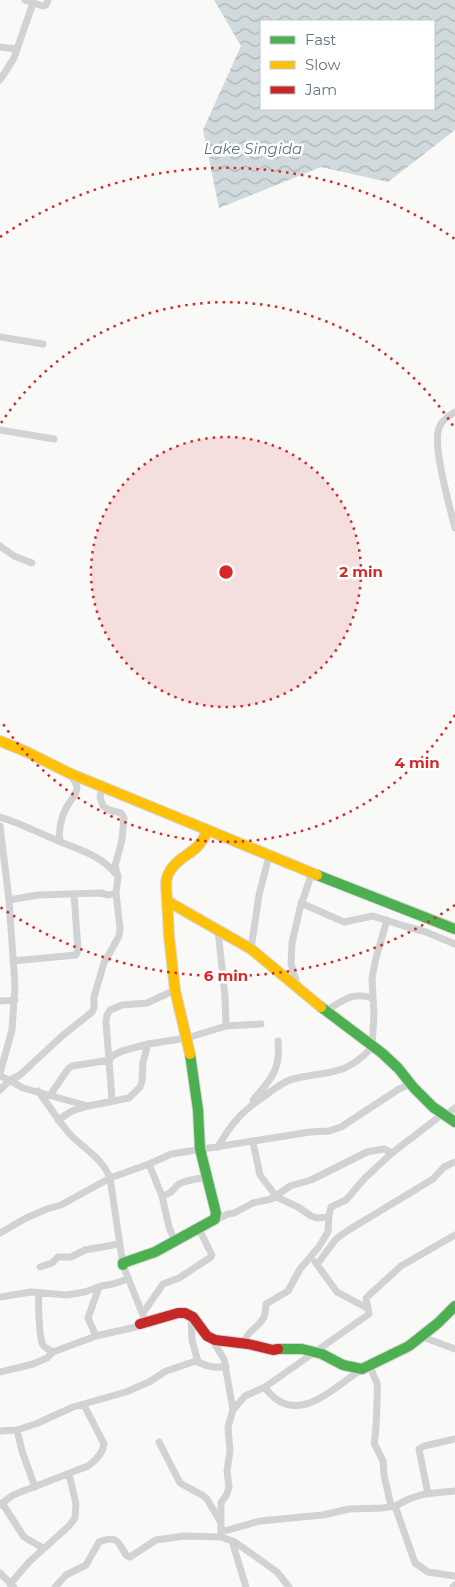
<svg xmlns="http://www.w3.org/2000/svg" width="455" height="1587" font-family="Montserrat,sans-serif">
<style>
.water{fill:url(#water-waves);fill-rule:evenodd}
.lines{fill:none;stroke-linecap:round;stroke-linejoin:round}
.fast-casing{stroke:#d5d7d7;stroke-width:12}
.slow-casing{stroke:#d5d7d7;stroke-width:12}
.jam-casing{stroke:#d5d7d7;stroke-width:12}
.street{stroke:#d1d2d3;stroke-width:7}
.fast{stroke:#4caf50;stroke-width:10}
.slow{stroke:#ffc107;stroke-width:10}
.jam{stroke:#c62828;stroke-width:10}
.ring{fill:none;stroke:#d62828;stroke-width:2.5;stroke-dasharray:2.5 5}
.labels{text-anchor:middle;stroke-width:5;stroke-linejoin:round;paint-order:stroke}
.water-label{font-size:15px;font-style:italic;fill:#5e767e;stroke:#fff}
.centre{fill:#d62828;stroke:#fff;stroke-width:2.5}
.ring-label{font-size:15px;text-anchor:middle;font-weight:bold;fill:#d62828;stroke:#fff;stroke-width:5;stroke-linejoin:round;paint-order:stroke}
</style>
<defs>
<pattern id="water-waves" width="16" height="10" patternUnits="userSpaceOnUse" patternTransform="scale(1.25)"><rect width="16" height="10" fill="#d0d9db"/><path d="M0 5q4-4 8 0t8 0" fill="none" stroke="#acb5b7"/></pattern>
</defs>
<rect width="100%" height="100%" fill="#f9f9f8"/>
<path class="water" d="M214 0H455V130L388 182 321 167 219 208 203 130 241 46ZM261 21H434V109H261Z"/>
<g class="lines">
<g class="fast-casing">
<path id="fast" d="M317 875 455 929
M321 1007 382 1053 398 1068 414 1088 433 1107 455 1122
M123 1265V1263L155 1252 215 1219 216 1213 200 1149 198 1110 190 1054
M278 1349H302L322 1354 343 1365 362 1369 409 1346 438 1323 455 1306"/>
</g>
<g class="slow-casing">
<path id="slow" d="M0 741 27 752 69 773 317 875
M167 901 251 949 321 1007
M190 1054 175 990 169 936 166 882C169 863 185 858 197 847 202 842 205 836 208 830"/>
</g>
<g class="jam-casing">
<path id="jam" d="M140 1324 178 1313H185L193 1317 207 1336 215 1340 248 1344 273 1350 278 1349"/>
</g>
<path class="street" d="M25 0 43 6 46 5 48 0
M0 47 17 49
M0 80 14 58 33 3
M0 337 43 344
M455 412C448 416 441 421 439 428 432 446 450 507 455 528
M0 430 54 439
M0 546 14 556 32 563
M0 817C17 822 31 829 47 836 72 848 98 852 116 874
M0 826 9 900 15 986 12 1030 0 1073
M60 841C58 830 62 814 68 805 71 800 77 794 77 787 76 782 72 777 69 773
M9 900 38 895 100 893 109 895 116 893
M301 903 344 922 373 916 404 926 426 932 455 944
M251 949 259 895 269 856
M13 961 76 955 78 950 74 894
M298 987 291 964 292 943 300 908 312 873
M0 1001 15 1000
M326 1011C342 1001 353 991 372 998
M226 1026 261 1024
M110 1057 122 1051 148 1044
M0 1076C9 1079 15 1084 23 1088L88 1106
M0 1090 10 1080 20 1075 62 1036 92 1012 94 1008V997L104 963 119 936 120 929 116 893 118 876 115 866 122 840 124 818 121 813 109 810 103 806 100 797 102 785
M51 1094 68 1069 72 1066 110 1060
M112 1100 106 1022 107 1015 110 1010 122 1005 147 1003 175 990
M253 1100C271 1080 281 1069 278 1041
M446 1115 455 1108
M58 1120 72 1111 88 1106 129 1098 140 1087 142 1081 143 1062 148 1044 187 1038 226 1026 225 996 218 930
M253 1142 260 1175 276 1196
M218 1147C233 1120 244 1110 270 1092 277 1087 285 1081 293 1079 328 1070 344 1078 372 1047L374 1014 372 978 376 958 387 920
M149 1164 162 1196 169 1227 175 1242
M162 1196C175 1192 171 1190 179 1184 187 1180 198 1179 207 1177
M274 1196 298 1207 311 1216 317 1218 329 1217
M213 1221 228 1214 234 1213 253 1203 271 1199 290 1186 311 1180 367 1152 384 1149 392 1153
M0 1233 26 1218 47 1209 61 1205 110 1178 149 1164 171 1154 310 1132 329 1131 341 1127 399 1089 411 1084
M315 1262 337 1292 367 1308
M318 1263 336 1239 347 1231 433 1179 444 1167 455 1162
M40 1267 52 1263 58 1257H71L85 1250 119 1244
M39 1293C38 1302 39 1338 43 1345 46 1349 50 1350 53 1352
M0 1297 31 1292 67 1295 85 1292 101 1286 113 1284 128 1279
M143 1313 163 1284 179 1278 211 1257 212 1255 199 1229
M191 1315 192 1340 198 1362
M96 1336 88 1318 99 1287
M420 1336 455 1349
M211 1338 224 1359 233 1410 228 1427 230 1451 227 1471 229 1487 227 1494 221 1503V1537
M245 1344C245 1331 259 1328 264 1317 266 1313 265 1309 266 1304L288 1291 300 1269 318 1248 328 1232 329 1215 331 1207 346 1200 365 1178 392 1153 444 1113
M373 1364 371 1368C372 1373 375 1378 377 1383 378 1388 376 1438 374 1443L383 1461 384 1475 391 1506
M0 1372 33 1364 47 1358 53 1352 96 1336 136 1327 140 1324 144 1318 123 1265 110 1178C102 1157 82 1148 68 1132 57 1119 48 1104 38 1091
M265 1387C269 1394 273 1397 279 1401 307 1418 340 1383 362 1369
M233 1410 245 1396 265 1387 369 1314 366 1298 401 1266 455 1235
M17 1430 22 1451 35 1487
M0 1431 17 1430 38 1423 73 1407 126 1392 149 1382 166 1371 196 1361C206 1366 215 1369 226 1366
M159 1442 180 1483 202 1495 207 1499 220 1521
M428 1494 419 1449 424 1446 455 1439
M2 1503 24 1537 43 1548
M0 1505 13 1495 88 1466C95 1461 103 1453 104 1444L84 1405
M395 1506 415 1563 428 1572 455 1576
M221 1532 260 1521 323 1515 349 1509 382 1508 395 1506 409 1499 424 1494 455 1491
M232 1541 246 1587
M0 1573 14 1587
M10 1584 30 1561 69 1526 75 1518 76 1504 69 1474
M55 1587 66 1575 86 1565 99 1542C117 1535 118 1541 126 1555L130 1557 156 1540 184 1536 221 1537 235 1542 277 1572 289 1587
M453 1587 455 1585"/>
<use href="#fast" class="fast"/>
<use href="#slow" class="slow"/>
<use href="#jam" class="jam"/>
</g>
<circle cx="226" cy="572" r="135" fill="#d62828" fill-opacity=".12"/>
<g class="ring">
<circle cx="226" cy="572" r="135"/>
<path d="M455 715A270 270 0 0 1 1 721M1 423A270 270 0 0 1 455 429"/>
<path d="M455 905A404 404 0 0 1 0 907M0 237A404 404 0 0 1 455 239"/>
</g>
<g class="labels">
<g class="water-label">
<text x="253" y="154">Lake Singida</text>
</g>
</g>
<circle cx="226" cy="572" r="8" class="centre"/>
<g class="ring-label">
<text x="361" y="577">2 min</text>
<text x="417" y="768">4 min</text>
<text x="226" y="981">6 min</text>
</g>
<rect x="260" y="20" width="175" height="90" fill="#ffffff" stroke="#c1c8ce"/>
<rect x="270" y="36" width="25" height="8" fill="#4caf50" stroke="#c1c8ce"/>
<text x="305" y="45" font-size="15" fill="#637684">Fast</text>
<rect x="270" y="61" width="25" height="8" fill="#ffc107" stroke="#c1c8ce"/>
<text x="305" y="70" font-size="15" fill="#637684">Slow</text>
<rect x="270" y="86" width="25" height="8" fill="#c62828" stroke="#c1c8ce"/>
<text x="305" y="95" font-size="15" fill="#637684">Jam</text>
</svg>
